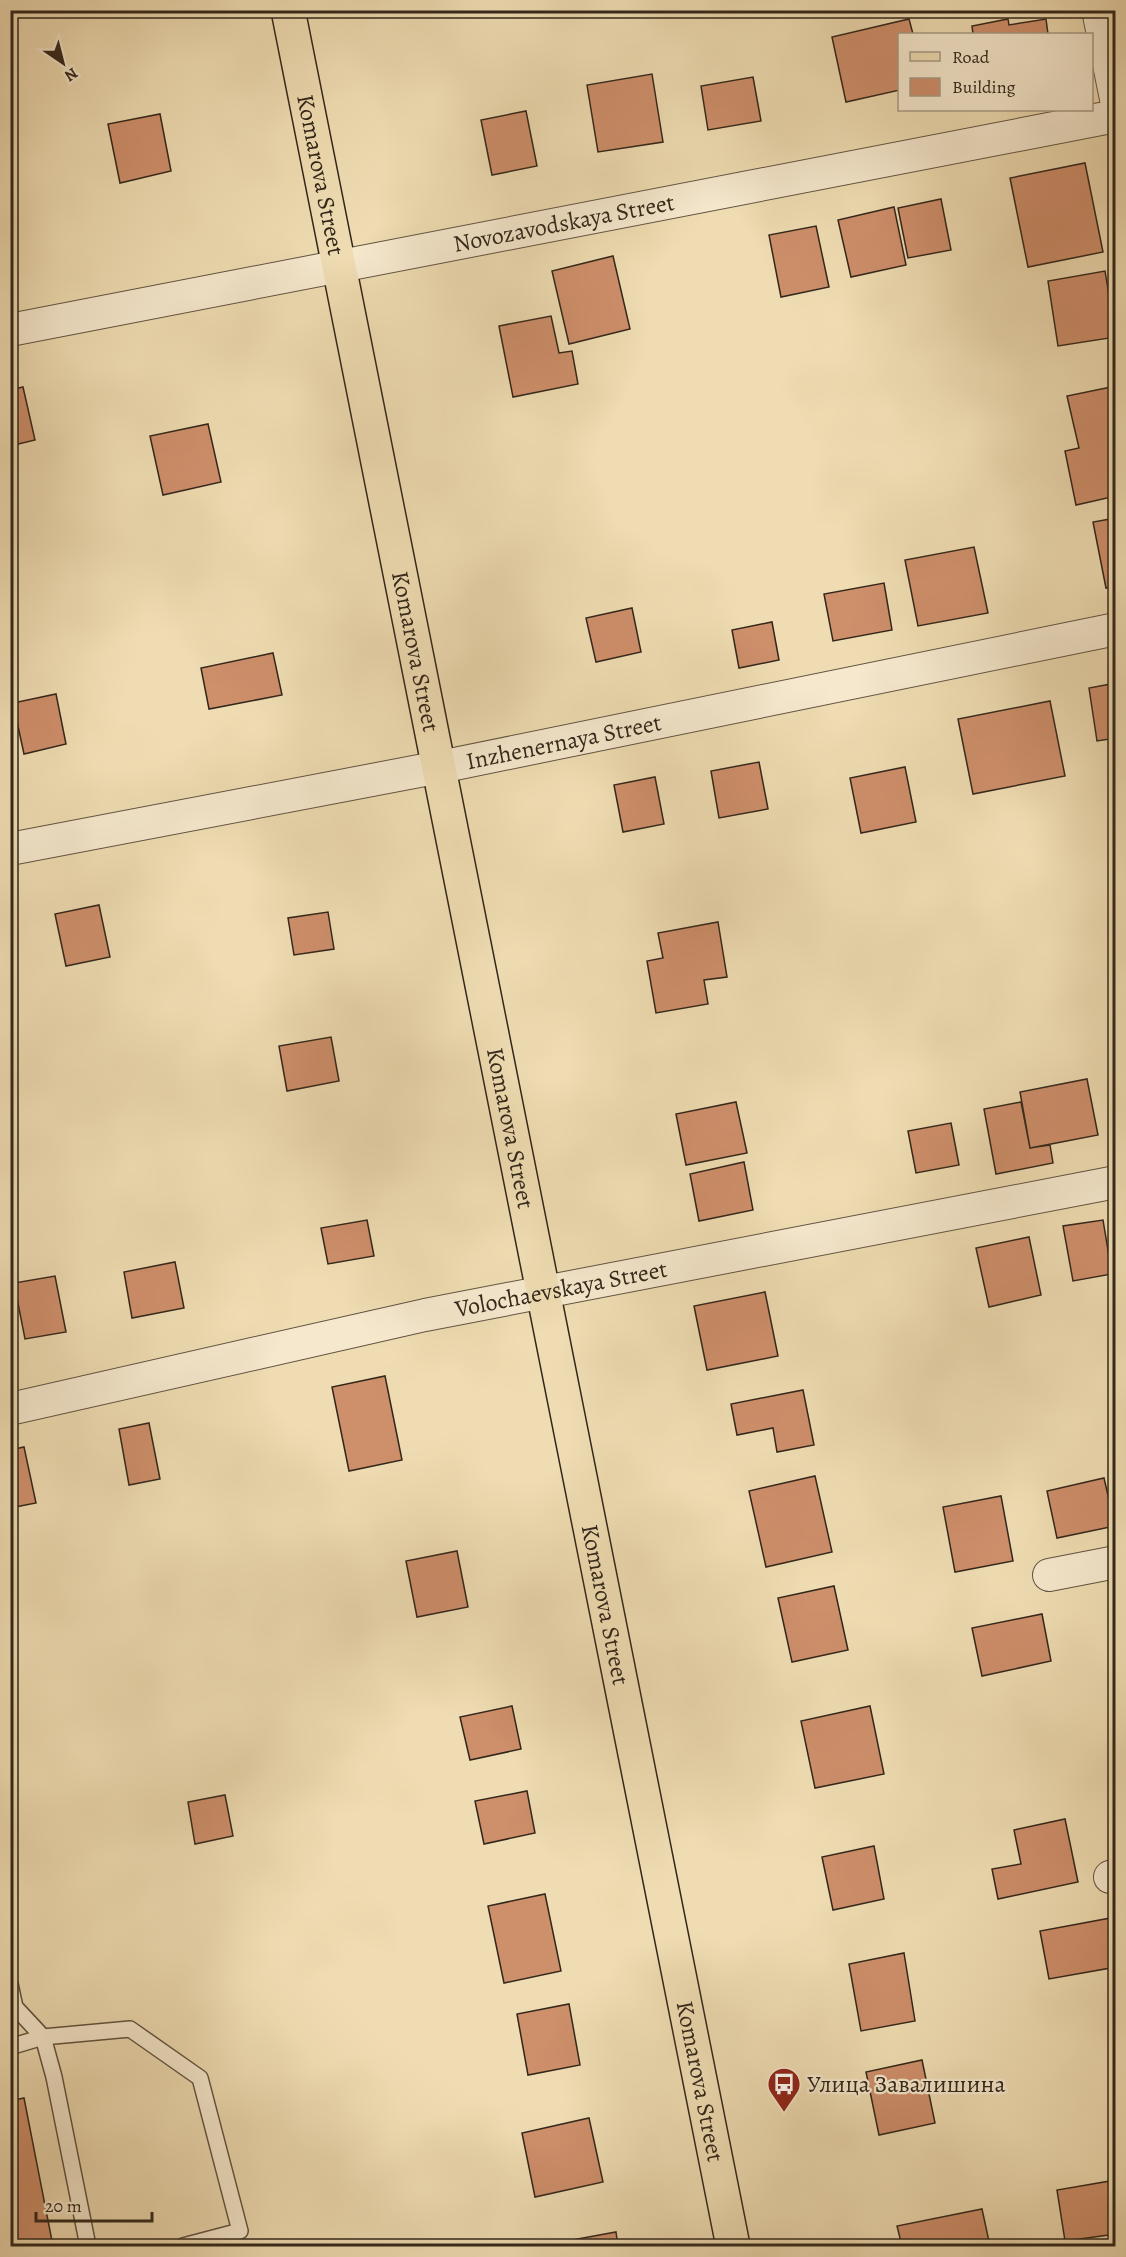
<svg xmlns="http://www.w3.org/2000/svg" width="1126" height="2257" font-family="Alegreya,serif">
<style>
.building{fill:#ce8f6b;stroke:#32271b;stroke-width:1.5}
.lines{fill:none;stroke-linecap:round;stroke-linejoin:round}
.service-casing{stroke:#615441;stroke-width:18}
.minor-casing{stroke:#615441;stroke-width:34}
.primary-casing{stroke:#32271b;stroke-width:36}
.service{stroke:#f5e8cd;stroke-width:15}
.minor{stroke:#f5e8cd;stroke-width:32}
.primary{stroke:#efdcb2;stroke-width:33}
.labels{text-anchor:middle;stroke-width:4.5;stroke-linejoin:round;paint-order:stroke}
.street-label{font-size:24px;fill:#32271b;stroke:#f5e8cd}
.poi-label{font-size:24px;fill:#32271b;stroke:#f5e8cd;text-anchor:start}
</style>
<rect width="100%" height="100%" fill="#efdcb2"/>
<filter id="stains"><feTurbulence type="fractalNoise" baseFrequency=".00333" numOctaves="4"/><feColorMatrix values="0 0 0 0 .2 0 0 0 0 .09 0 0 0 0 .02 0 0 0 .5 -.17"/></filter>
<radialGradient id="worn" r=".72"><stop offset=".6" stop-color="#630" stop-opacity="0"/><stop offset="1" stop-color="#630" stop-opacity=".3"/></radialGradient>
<path class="building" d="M909 19 913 34H900V90L846 102 832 37Z
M1008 19 1009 25 1046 19 1048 34H973L972 26Z
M652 74 663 142 598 152 587 85Z
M753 77 761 121 708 130 701 86Z
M526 111 537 166 492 175 481 120Z
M160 114 171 171 120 183 108 124Z
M1085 163 1103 252 1028 267 1010 178Z
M941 199 951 250 908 258 898 208Z
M894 207 906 265 851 277 838 220Z
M816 226 829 287 781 297 769 235Z
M613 256 630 329 569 344 552 271Z
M1105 271 1116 337 1058 346 1048 281Z
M551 316 559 353 572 351 578 384 513 397 499 326Z
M1116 386V496L1076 505 1065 451 1079 448 1067 396Z
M23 387 35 440 10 446V390Z
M208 424 221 482 163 495 150 436Z
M1116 518V586L1106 588 1093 522Z
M974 547 988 613 918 626 905 560Z
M884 583 892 630 833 641 824 594Z
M632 608 641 652 596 662 586 618Z
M772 622 779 660 739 668 732 630Z
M273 653 282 695 209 709 201 668Z
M1116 683V738L1097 741 1089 688Z
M56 694 66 744 24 754 13 703Z
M1050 701 1065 776 973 794 958 719Z
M759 762 768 809 719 818 711 771Z
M905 767 916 822 861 833 850 778Z
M655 777 664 824 623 832 614 785Z
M99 905 110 957 66 966 55 914Z
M328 912 334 949 294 955 288 918Z
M718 922 727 977 704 980 708 1004 656 1013 647 961 663 958 658 933Z
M331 1037 339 1081 287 1091 279 1046Z
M1087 1079 1098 1135 1030 1148 1020 1092Z
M736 1102 747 1153 686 1165 676 1114Z
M1021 1102 1030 1148 1050 1145 1053 1163 996 1174 984 1109Z
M951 1123 959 1165 916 1173 908 1131Z
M744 1162 753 1210 699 1221 690 1174Z
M367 1220 374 1256 328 1264 321 1228Z
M1103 1220 1112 1274 1073 1281 1063 1226Z
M1029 1237 1041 1295 989 1307 976 1248Z
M175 1262 184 1308 132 1318 124 1272Z
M55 1276 66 1332 25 1339 14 1283Z
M765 1292 778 1356 707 1370 694 1306Z
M385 1376 402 1460 349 1471 332 1387Z
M803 1390 814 1445 777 1452 773 1428 737 1435 731 1404Z
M149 1423 160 1479 129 1485 119 1429Z
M24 1447 36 1503 10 1508V1450Z
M815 1476 832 1552 766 1567 749 1491Z
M1104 1478 1115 1526 1057 1538 1047 1491Z
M1001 1496 1013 1561 955 1572 943 1507Z
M457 1551 468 1607 417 1617 406 1561Z
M834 1586 848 1650 792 1662 778 1598Z
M1042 1614 1051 1661 982 1676 972 1628Z
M512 1706 521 1749 470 1760 460 1717Z
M870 1706 884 1774 815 1788 801 1721Z
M527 1791 535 1833 484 1844 475 1801Z
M225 1795 233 1836 195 1844 188 1802Z
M1065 1819 1078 1882 998 1899 992 1869 1021 1864 1014 1830Z
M874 1846 884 1899 833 1910 822 1857Z
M545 1894 561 1971 504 1983 488 1906Z
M1116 1917V1967L1049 1979 1040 1931Z
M904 1953 915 2021 861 2031 849 1964Z
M569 2004 580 2065 528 2075 517 2014Z
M922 2060 935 2123 879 2135 866 2072Z
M24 2098 53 2246H10V2101Z
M589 2118 603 2182 535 2197 522 2133Z
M1116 2180V2234L1065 2241 1057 2190Z
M982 2209 990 2246H902L897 2226Z
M616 2232 618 2246H562L561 2242Z"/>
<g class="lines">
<g class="service-casing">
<path id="service" d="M10 1984 15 2007 43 2037 54 2077 88 2246
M10 2047 43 2037 130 2029 200 2078 240 2231 183 2246"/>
</g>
<g class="minor-casing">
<g id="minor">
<path d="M1098 10 1116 99"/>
<path id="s1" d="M10 330 1116 116"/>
<path id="s2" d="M10 849 440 767 1116 629"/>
<path id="s3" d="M10 1409 425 1315 1116 1182"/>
<path d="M1049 1575 1116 1562"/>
<path d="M1110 1877 1116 1875"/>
</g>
</g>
<g class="primary-casing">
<g id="primary">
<path id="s4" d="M288 10 733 2246"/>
</g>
</g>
<use href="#service" class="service"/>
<use href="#minor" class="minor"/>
<use href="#primary" class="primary"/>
</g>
<defs>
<g id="bus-pin" transform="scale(1.725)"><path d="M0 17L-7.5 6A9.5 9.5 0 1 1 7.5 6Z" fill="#8f2418" stroke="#f5e8cd"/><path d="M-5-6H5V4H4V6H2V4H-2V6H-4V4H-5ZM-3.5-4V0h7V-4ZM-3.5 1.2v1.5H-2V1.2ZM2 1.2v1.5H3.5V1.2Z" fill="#fff"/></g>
</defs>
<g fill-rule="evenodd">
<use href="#bus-pin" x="784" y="2084"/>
</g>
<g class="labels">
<g class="street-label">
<text dy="8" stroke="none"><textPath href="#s4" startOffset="168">Komarova Street</textPath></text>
<text dy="8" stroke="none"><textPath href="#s1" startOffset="564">Novozavodskaya Street</textPath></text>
<text dy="8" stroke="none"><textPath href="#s4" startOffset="654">Komarova Street</textPath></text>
<text dy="8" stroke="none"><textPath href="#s2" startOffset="564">Inzhenernaya Street</textPath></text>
<text dy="8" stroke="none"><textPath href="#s4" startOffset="1140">Komarova Street</textPath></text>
<text dy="8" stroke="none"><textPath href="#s3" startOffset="564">Volochaevskaya Street</textPath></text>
<text dy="8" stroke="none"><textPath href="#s4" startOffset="1626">Komarova Street</textPath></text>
<text dy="8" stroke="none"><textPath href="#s4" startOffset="2112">Komarova Street</textPath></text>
</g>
<g class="poi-label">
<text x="807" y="2092">Улица Завалишина</text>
</g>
</g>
<rect width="1126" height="2257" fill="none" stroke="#efdcb2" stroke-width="36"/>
<rect x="12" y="12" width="1102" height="2233" fill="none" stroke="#32271b" stroke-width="3"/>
<rect x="18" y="18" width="1090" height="2221" fill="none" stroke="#32271b" stroke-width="1.5"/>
<rect x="898" y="33" width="195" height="78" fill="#f5e8cd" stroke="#a79b86" stroke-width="1.5"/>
<rect x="910" y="52" width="30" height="9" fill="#efdcb2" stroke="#a79b86" stroke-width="1.5"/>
<text x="952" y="63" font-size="18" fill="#32271b">Road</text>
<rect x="910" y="78" width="30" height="18" fill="#ce8f6b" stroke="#a79b86" stroke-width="1.5"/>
<text x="952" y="93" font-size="18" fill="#32271b">Building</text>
<g transform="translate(63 63) rotate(145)" stroke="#f5e8cd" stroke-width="4.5" paint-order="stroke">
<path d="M0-4.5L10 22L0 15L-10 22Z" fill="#32271b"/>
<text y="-9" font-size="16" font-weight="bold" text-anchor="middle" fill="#32271b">N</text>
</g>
<path d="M36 2212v9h116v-9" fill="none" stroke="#32271b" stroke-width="3"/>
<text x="45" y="2212" font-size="18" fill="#32271b" stroke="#f5e8cd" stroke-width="4.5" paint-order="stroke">20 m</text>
<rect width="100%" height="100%" filter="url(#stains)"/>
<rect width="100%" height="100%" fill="url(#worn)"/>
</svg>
